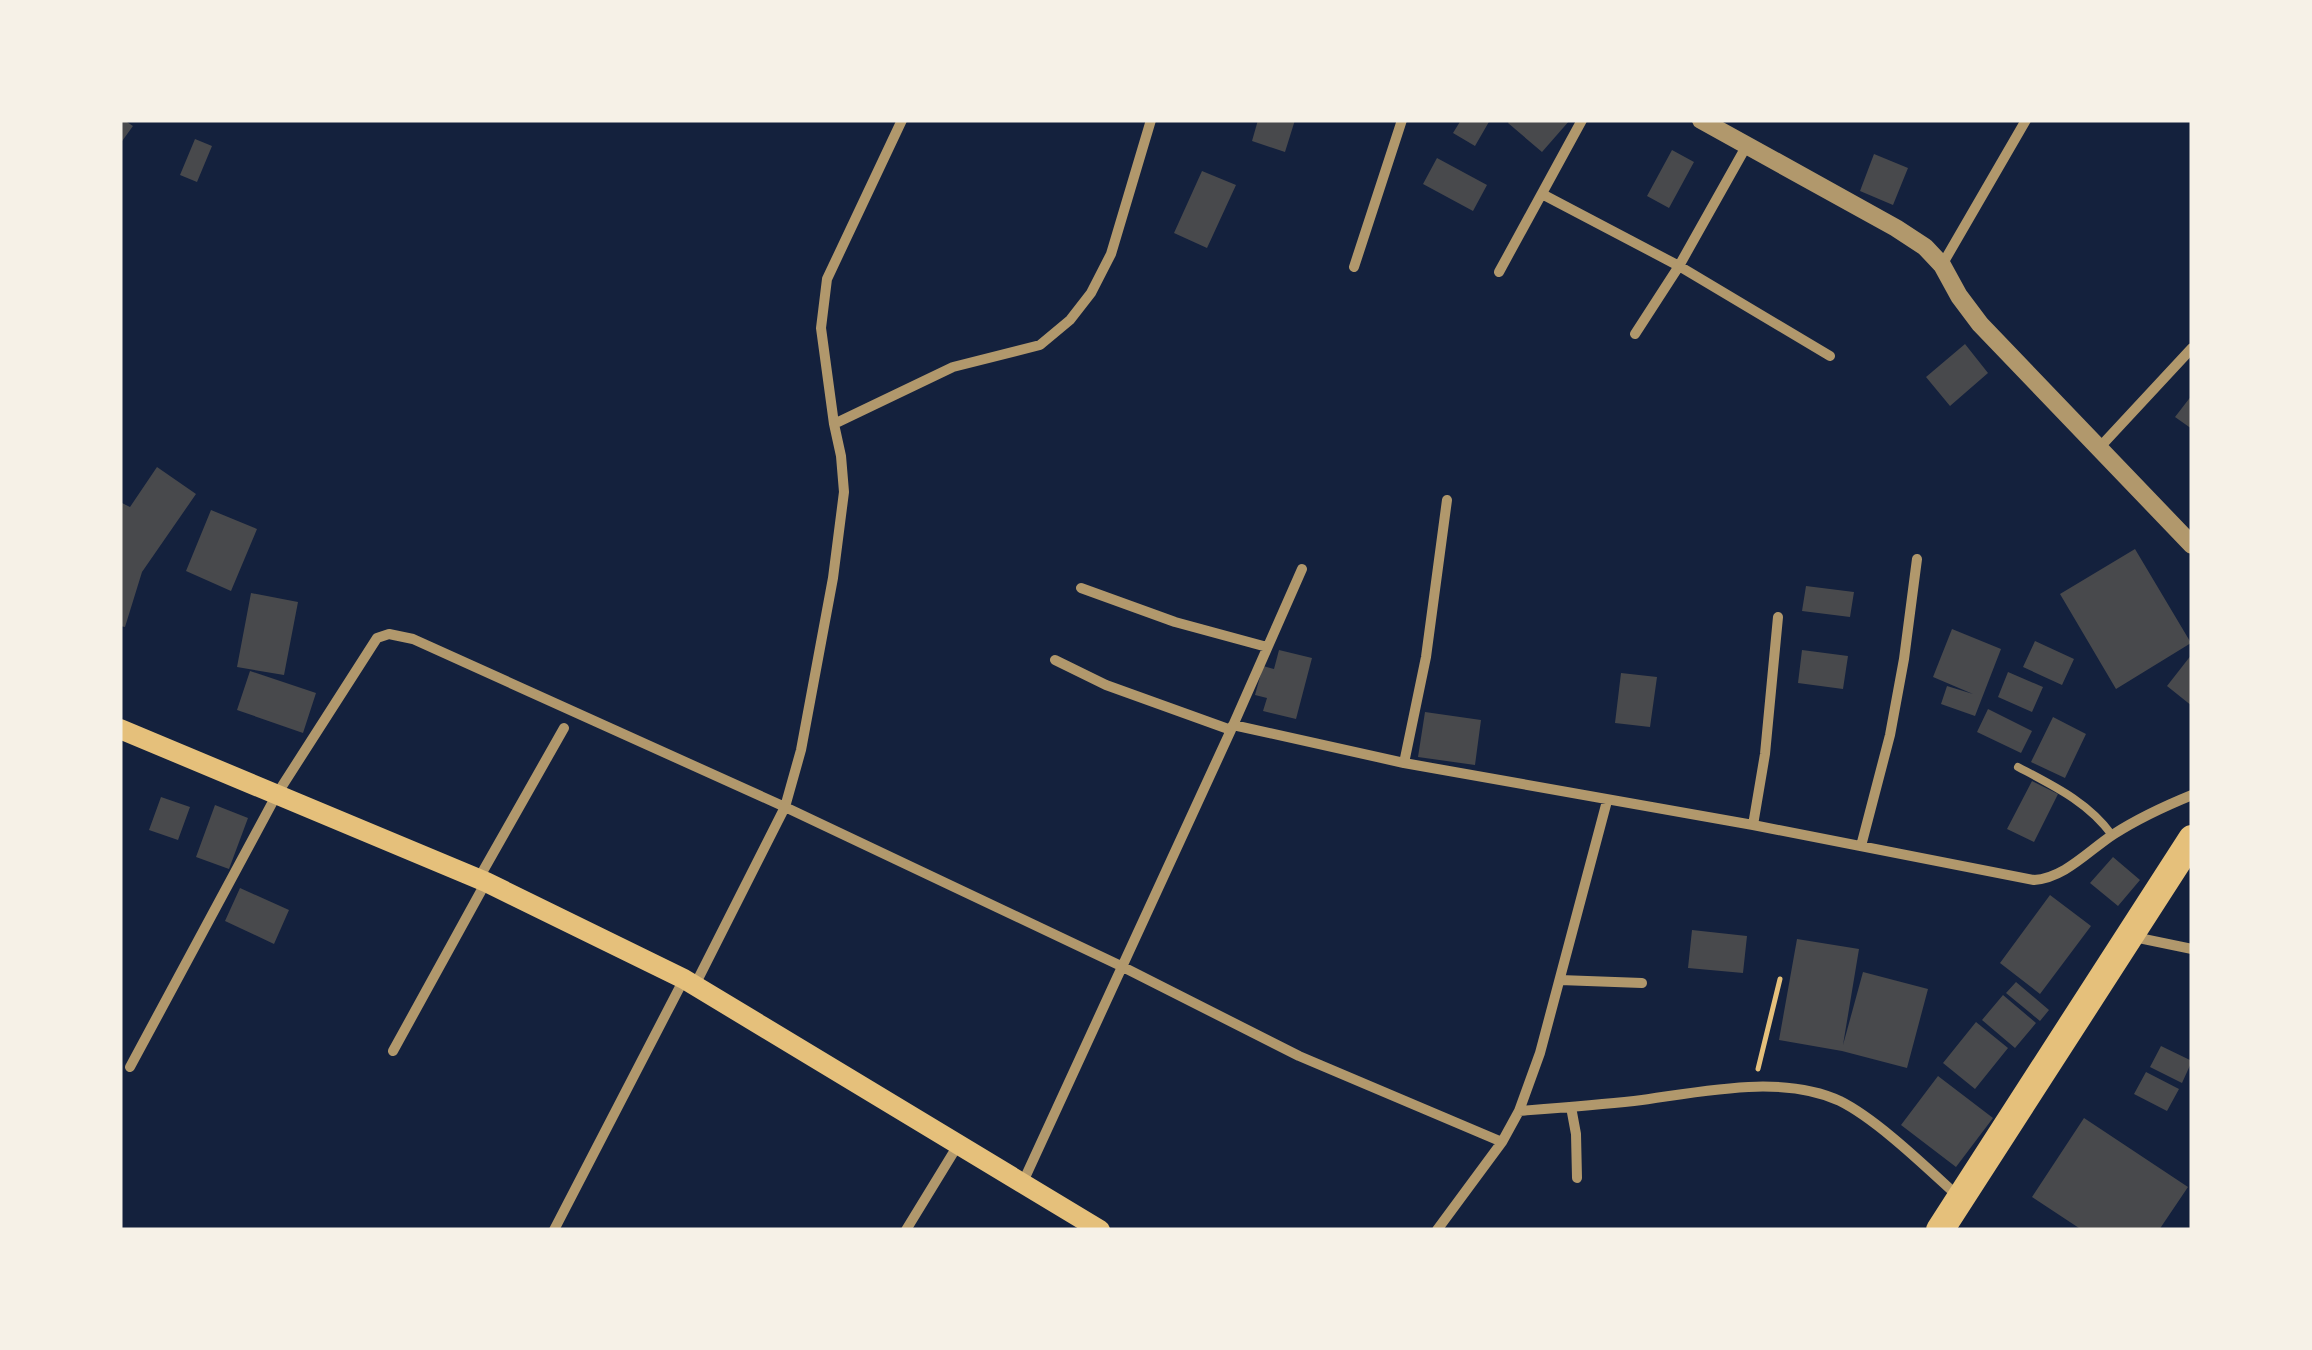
<svg xmlns="http://www.w3.org/2000/svg" width="2312" height="1350" font-family="Ubuntu,sans-serif">
<style>
.building{fill:#48494c}
.lines{fill:none;stroke-linecap:round;stroke-linejoin:round}
.path{stroke:#e5c07b;stroke-width:5}
.service{stroke:#b1986c;stroke-width:8}
.minor{stroke:#b1986c;stroke-width:10}
.tertiary{stroke:#b1986c;stroke-width:18}
.secondary{stroke:#e5c07b;stroke-width:20}
.trunk{stroke:#e5c07b;stroke-width:28}
</style>
<rect width="100%" height="100%" fill="#14213d"/>
<path class="building" d="M120 120H124L133 126 120 144Z
M1258 120H1295L1285 152 1252 141Z
M1461 120H1490L1475 146 1453 133Z
M1510 120H1570L1542 152 1508 123Z
M195 139 212 146 197 182 180 175Z
M1672 150 1694 162 1669 208 1647 196Z
M1874 154 1908 168 1893 205 1860 191Z
M1437 158 1487 185 1473 211 1423 184Z
M1202 171 1236 185 1207 248 1174 233Z
M1965 344 1988 373 1950 406 1926 377Z
M2192 395V429L2175 417Z
M157 467 196 494 142 572 125 627 120 626V502L130 507Z
M211 510 257 529 231 591 186 571Z
M2135 549 2191 643 2116 689 2060 594Z
M1806 586 1854 592 1850 617 1802 611Z
M251 593 298 602 284 675 237 667Z
M1952 629 2001 649 1975 716 1941 704 1947 686 1973 694 1933 677Z
M2035 641 2074 659 2062 685 2023 667Z
M1279 650 1312 658 1296 719 1263 711 1267 698 1255 695 1263 666 1274 669Z
M1802 650 1848 656 1843 689 1798 683Z
M2192 654V706L2167 686Z
M250 671 316 693 303 733 237 710Z
M2008 672 2043 687 2032 712 1998 697Z
M1621 673 1657 677 1650 727 1615 723Z
M1988 709 2032 731 2021 753 1977 732Z
M1425 712 1481 720 1475 765 1418 757Z
M2053 717 2086 734 2065 778 2031 762Z
M2032 781 2058 794 2034 842 2007 829Z
M161 797 190 807 178 840 149 830Z
M215 805 248 818 229 869 196 857Z
M2113 857 2140 880 2118 906 2090 883Z
M240 888 289 910 274 944 225 921Z
M2050 895 2091 926 2040 994 2000 963Z
M1692 930 1747 936 1743 973 1688 968Z
M1797 939 1859 949 1843 1045 1863 972 1928 989 1907 1068 1842 1051 1779 1040Z
M2016 982 2049 1010 2040 1021 2006 993Z
M2003 995 2036 1023 2015 1048 1982 1020Z
M1976 1022 2008 1048 1975 1089 1943 1063Z
M2161 1046 2192 1061 2182 1083 2150 1067Z
M2146 1072 2179 1089 2167 1111 2134 1094Z
M1938 1076 1993 1118 1956 1167 1901 1125Z
M2084 1118 2188 1187 2159 1230H2082L2032 1197Z"/>
<g class="lines">
<path class="path" d="M1758 1069 1780 979"/>
<path class="service" d="M2018 767C2054 786 2088 802 2112 835"/>
<path class="minor" d="M1542 194 1679 266 1830 356
M1942 265 2026 120
M1354 267 1402 120
M1499 272 1582 120
M1635 334 1679 266 1747 145
M834 424 953 367 1040 345 1070 320 1091 293 1111 254 1151 120
M2100 447 2192 348
M1081 588 1175 622 1267 647
M1055 660 1106 685 1231 730
M1233 725 1404 763 1753 825 2034 880C2065 878 2089 850 2114 834 2139 818 2165 806 2192 795
M1404 763 1426 657 1447 500
M1753 825 1765 754 1778 617
M1861 846 1890 735 1904 659 1917 559
M479 878 564 728
M2134 937 2192 949
M1560 980 1642 983
M695 985 785 807 801 750 833 578 844 492 841 456 834 424 821 328 827 279 902 120
M393 1051 486 882
M130 1067 277 794 377 638 389 634 413 639 785 807 1121 966 1299 1056 1502 1142
M1571 1107 1576 1134 1577 1178
M1519 1111C1557 1108 1596 1105 1634 1101 1697 1093 1780 1073 1840 1101 1878 1120 1928 1169 1960 1198
M1023 1182 1231 730 1302 569
M554 1230 684 979
M906 1230 958 1145
M1437 1230 1502 1142 1519 1111 1540 1053 1607 801"/>
<path class="tertiary" d="M1701 120 1896 228 1925 247 1942 265 1959 296 1980 324 2192 545"/>
<path class="secondary" d="M120 729 486 882 684 979 1100 1230"/>
<path class="trunk" d="M1940 1230 2192 839"/>
</g>
<rect width="2312" height="1350" fill="none" stroke="#f6f1e7" stroke-width="245"/>
</svg>
